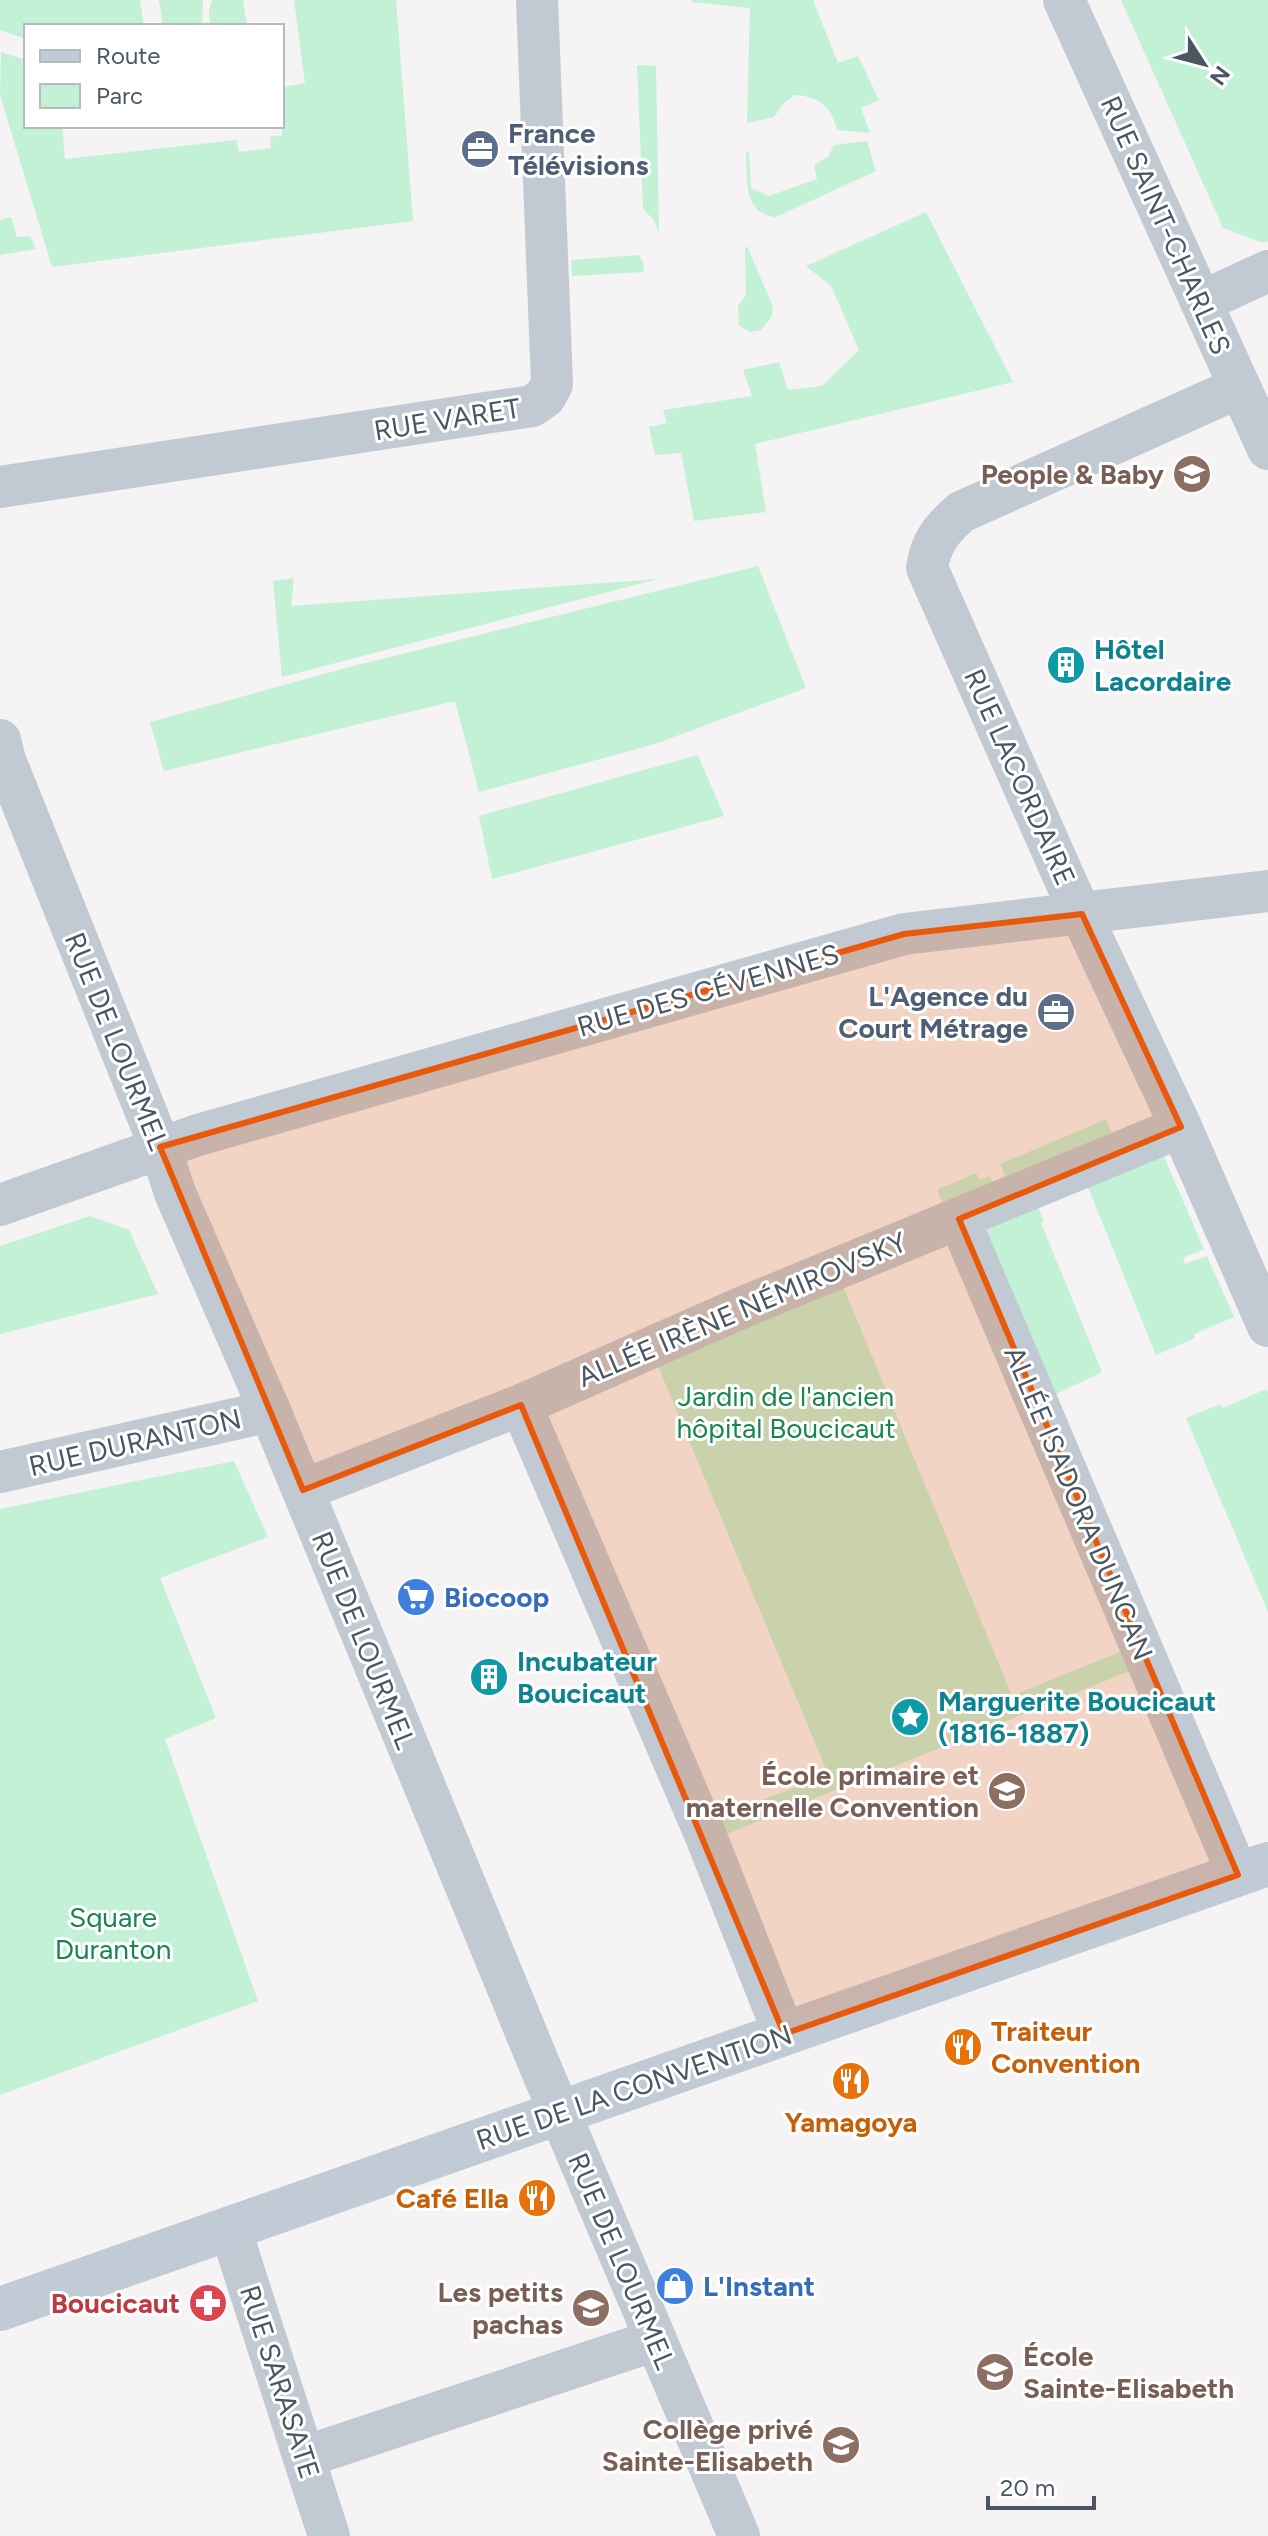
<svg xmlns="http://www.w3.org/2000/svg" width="1268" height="2536" font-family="Figtree,sans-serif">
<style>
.green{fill:#c3f1d5}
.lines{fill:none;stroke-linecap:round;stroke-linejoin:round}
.street{stroke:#c1cad2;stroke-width:42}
.secondary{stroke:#c1cbd6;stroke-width:44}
.marked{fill:#e8590c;fill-opacity:0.2;stroke:#e8590c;stroke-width:6;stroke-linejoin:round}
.labels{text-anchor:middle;stroke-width:6;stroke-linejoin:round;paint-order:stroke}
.service-label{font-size:28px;font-weight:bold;fill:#4e5e75;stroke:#fff;text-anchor:start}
.street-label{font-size:28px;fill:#4a5661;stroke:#fff}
.education-label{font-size:28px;font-weight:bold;fill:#785e54;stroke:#fff;text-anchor:end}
.culture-label{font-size:28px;font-weight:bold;fill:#0d838f;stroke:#fff;text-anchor:start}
.park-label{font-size:28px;fill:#17864f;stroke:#fff}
.shop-label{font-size:28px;font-weight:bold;fill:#366cbe;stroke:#fff;text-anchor:start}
.food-label{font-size:28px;font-weight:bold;fill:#c56008;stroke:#fff;text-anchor:start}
.health-label{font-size:28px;font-weight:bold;fill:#be3a42;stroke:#fff;text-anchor:end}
</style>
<rect width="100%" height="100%" fill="#f5f3f3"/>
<path class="green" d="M0 0H140L144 26H26V39L0 30Z
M159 0H203L202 26H163Z
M212 0H243L247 26H210L209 11Z
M294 0H396L413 221 52 267 0 95 1 52 26 60V126H62L65 159 236 140 239 152 271 148 270 137 282 135V87L305 83Z
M692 0H813L838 63 858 56 879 100 861 108 870 133 837 130C832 107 818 96 795 95L783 104 774 117 747 123 750 8 692 2Z
M1121 0H1268V241L1263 243 1223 228Z
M637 65 656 66 659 232 653 219 643 209Z
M867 141 876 171 776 217C743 215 747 177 746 152L749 153 751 188 769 196 817 179 814 165 828 157 834 145Z
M926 212 1013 382 755 444 766 512 694 521 681 453 655 455 649 427 667 423 663 410 752 396 743 370 779 362 788 390 822 386 859 350 831 286 806 266Z
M11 217 17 237 30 236 36 249 0 255V220Z
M747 246 773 307 772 316 761 330 751 332 739 326 738 306 746 295 745 248Z
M639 255 643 262 644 272 572 276 571 260Z
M758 566 806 688 655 744 479 792 455 701 164 771 150 722 349 667Z
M294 578 291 606 658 579 282 677 273 581Z
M698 755 724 816 492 879 479 816Z
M1106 1119 1116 1142 1010 1187 1000 1164Z
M1164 1157 1204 1249 1183 1258 1185 1264 1207 1256 1234 1317 1194 1334 1195 1338 1156 1355 1085 1180 1128 1171Z
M976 1173 980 1180 990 1176 997 1191 946 1212 937 1190Z
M1035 1200 1044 1221 1041 1223 1102 1372 1050 1397 978 1224Z
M90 1216 129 1230 158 1294 0 1334V1246Z
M836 1269 1012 1696 1124 1650 1132 1670 722 1836 715 1819 828 1774 650 1347Z
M1266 1389 1268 1392V1612L1186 1418 1220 1404 1223 1408Z
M234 1461 268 1537 160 1578 216 1718 165 1739 258 2001 0 2095V1509Z"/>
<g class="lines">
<path class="street" d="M1064 0 1268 449
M1201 302 1268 271
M1240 387 961 512C941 530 931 542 927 568L1067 884 1181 1127 1268 1326
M0 487 532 406 545 397 552 384 537 0
M0 740 5 760 160 1147 175 1193 270 1411 542 2071 739 2536
M0 1205 198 1135 904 934 1268 891
M959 1219 1238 1875
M521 1405 705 1834 784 2034
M0 1472 270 1411
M303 1490 521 1405 741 1308 1181 1127
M230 2228 329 2536
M304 2457 656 2340"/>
<path class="secondary" d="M0 2309 1268 1864"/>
</g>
<path class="marked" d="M1082 914 1181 1127 959 1219 1238 1875 784 2034 521 1405 303 1490 160 1147 904 934Z"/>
<defs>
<g id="office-disc" transform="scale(2)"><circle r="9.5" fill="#5c6f8a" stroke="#fff"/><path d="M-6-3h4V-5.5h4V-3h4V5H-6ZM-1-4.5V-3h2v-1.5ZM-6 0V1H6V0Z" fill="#fff"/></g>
<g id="school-disc" transform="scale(2)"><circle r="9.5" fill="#8d6e63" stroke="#fff"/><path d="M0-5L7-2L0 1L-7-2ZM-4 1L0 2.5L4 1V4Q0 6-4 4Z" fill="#fff"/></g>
<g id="building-disc" transform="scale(2)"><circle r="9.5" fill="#0f9aa8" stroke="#fff"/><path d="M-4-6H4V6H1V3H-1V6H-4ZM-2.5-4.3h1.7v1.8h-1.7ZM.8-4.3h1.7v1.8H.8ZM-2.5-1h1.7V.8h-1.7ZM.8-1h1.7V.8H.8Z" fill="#fff"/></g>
<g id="supermarket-disc" transform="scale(2)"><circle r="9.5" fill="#3f7fe0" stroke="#fff"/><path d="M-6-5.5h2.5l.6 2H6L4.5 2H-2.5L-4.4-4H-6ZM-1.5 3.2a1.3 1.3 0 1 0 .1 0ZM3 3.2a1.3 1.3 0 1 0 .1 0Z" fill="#fff"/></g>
<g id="sight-disc" transform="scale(2)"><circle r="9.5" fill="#0f9aa8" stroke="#fff"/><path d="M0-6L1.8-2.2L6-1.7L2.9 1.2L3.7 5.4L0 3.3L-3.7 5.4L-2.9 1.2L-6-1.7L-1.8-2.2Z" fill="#fff"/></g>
<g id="restaurant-disc" transform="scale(2)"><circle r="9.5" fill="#e8710a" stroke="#fff"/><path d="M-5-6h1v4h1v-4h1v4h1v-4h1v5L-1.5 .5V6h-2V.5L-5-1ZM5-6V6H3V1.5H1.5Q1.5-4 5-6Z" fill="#fff"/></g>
<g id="shop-disc" transform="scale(2)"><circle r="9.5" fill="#3f7fe0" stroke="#fff"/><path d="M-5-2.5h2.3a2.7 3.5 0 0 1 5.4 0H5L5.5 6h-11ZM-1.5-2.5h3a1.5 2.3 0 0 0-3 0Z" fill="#fff"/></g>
<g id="pharmacy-disc" transform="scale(2)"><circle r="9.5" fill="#e0444e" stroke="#fff"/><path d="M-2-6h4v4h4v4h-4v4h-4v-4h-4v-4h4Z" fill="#fff"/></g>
</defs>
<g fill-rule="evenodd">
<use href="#office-disc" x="480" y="149"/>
<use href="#school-disc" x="1192" y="474"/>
<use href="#building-disc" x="1066" y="665"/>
<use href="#office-disc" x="1056" y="1012"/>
<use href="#supermarket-disc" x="416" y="1597"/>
<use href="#building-disc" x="489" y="1677"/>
<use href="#sight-disc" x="910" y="1717"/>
<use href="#school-disc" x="1007" y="1791"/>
<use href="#restaurant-disc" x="963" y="2047"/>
<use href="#restaurant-disc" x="851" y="2081"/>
<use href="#restaurant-disc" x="537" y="2198"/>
<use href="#shop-disc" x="675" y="2286"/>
<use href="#pharmacy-disc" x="208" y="2303"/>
<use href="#school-disc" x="591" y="2308"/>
<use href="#school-disc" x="995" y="2372"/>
<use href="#school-disc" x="841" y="2445"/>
</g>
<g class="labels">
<g class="service-label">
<text x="508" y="143">France<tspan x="508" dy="32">Télévisions</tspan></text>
<text x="1028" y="1006" text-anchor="end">L'Agence du<tspan x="1028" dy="32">Court Métrage</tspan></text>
</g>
<g class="street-label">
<text transform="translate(1166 225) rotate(66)" y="10">RUE SAINT-CHARLES</text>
<text transform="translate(447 419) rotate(-9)" y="10">RUE VARET</text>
<text transform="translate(1020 777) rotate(66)" y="10">RUE LACORDAIRE</text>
<text transform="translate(708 990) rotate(-16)" y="10">RUE DES CÉVENNES</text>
<text transform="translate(117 1041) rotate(68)" y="10">RUE DE LOURMEL</text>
<text transform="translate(742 1309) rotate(-23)" y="10">ALLÉE IRÈNE NÉMIROVSKY</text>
<text transform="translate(135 1442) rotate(-13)" y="10">RUE DURANTON</text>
<text transform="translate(1079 1503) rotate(67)" y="10">ALLÉE ISADORA DUNCAN</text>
<text transform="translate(364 1640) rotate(68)" y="10">RUE DE LOURMEL</text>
<text transform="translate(634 2087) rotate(-19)" y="10">RUE DE LA CONVENTION</text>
<text transform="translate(622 2261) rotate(67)" y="10">RUE DE LOURMEL</text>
<text transform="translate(280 2382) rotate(72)" y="10">RUE SARASATE</text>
</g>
<g class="education-label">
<text x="1164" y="484">People &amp; Baby</text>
<text x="979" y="1785">École primaire et<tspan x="979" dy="32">maternelle Convention</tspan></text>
<text x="563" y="2302">Les petits<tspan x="563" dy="32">pachas</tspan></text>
<text x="1023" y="2366" text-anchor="start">École<tspan x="1023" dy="32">Sainte-Elisabeth</tspan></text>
<text x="813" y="2439">Collège privé<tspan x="813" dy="32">Sainte-Elisabeth</tspan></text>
</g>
<g class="culture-label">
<text x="1094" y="659">Hôtel<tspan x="1094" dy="32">Lacordaire</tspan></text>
<text x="517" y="1671">Incubateur<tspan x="517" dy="32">Boucicaut</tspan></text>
<text x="938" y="1711">Marguerite Boucicaut<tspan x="938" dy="32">(1816-1887)</tspan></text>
</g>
<g class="park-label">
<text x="786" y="1406">Jardin de l'ancien<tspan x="786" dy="32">hôpital Boucicaut</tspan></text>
<text x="113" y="1927">Square<tspan x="113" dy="32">Duranton</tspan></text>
</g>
<g class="shop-label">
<text x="444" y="1607">Biocoop</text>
<text x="703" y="2296">L'Instant</text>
</g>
<g class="food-label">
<text x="991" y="2041">Traiteur<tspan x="991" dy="32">Convention</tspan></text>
<text x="851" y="2132" text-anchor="middle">Yamagoya</text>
<text x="509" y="2208" text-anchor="end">Café Ella</text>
</g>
<g class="health-label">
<text x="180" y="2313">Boucicaut</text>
</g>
</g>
<rect x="24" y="24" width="260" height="104" fill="#ffffff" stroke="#b7bbc0" stroke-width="2"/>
<rect x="40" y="50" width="40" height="12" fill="#c1cbd6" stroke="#b7bbc0" stroke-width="2"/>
<text x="96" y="64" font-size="24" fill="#4a5661">Route</text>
<rect x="40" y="84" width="40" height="24" fill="#c3f1d5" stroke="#b7bbc0" stroke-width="2"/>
<text x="96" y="104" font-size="24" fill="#4a5661">Parc</text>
<g transform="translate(1204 64) rotate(126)" stroke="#ffffff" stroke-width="6" paint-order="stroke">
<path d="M0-6L14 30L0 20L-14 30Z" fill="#4a5661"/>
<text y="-12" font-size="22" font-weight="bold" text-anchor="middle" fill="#4a5661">N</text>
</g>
<path d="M988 2496v12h106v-12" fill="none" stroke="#4a5661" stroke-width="4"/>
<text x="1000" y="2496" font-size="24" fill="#4a5661" stroke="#ffffff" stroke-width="6" paint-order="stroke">20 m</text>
</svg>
